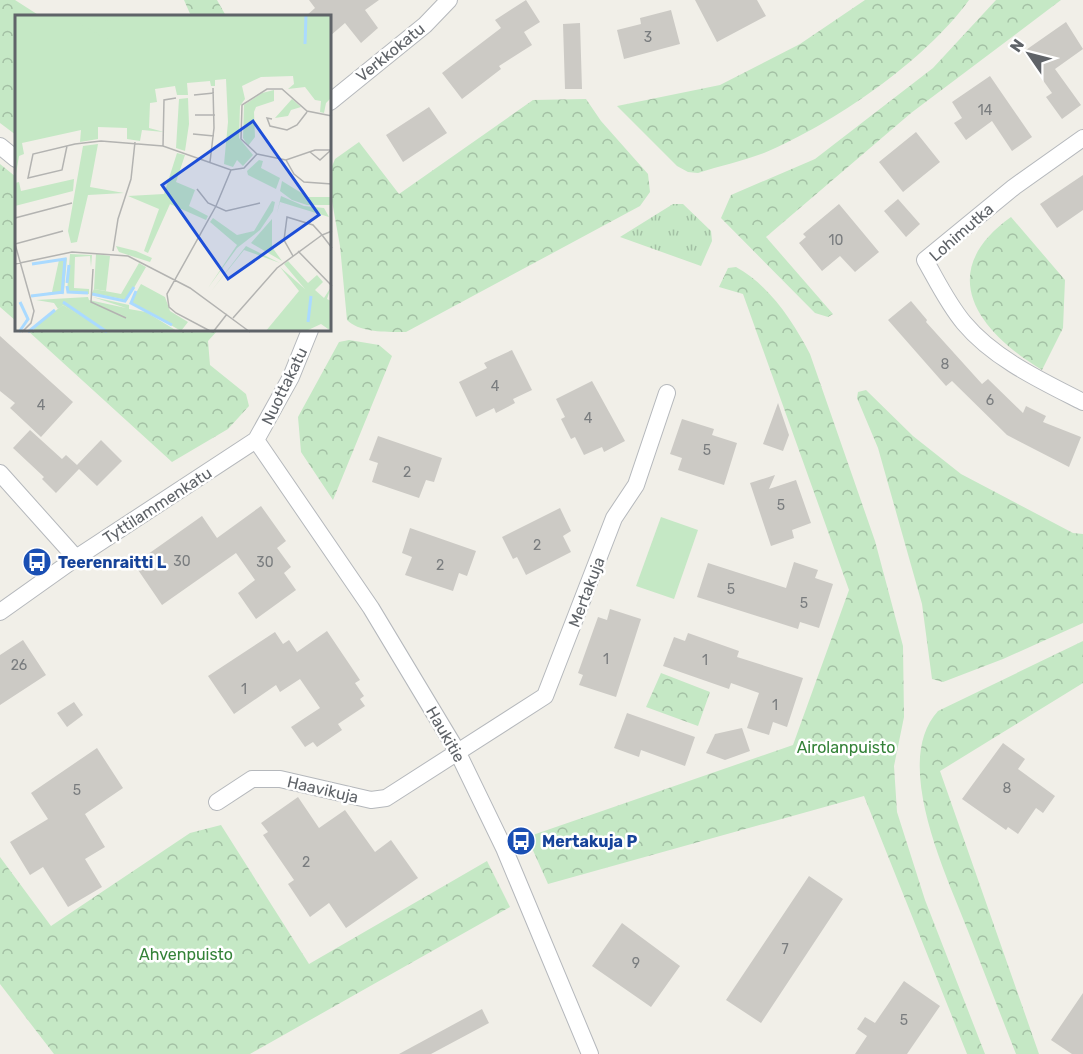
<svg xmlns="http://www.w3.org/2000/svg" width="1083" height="1054" font-family="Rubik,sans-serif">
<style>
.grass{fill:url(#grass-tufts)}
.forest{fill:url(#forest-crowns)}
.pitch{fill:#c5e8c5}
.building{fill:#cccac5}
.lines{fill:none;stroke-linecap:round;stroke-linejoin:round}
.minor-casing{stroke:#b5b8bc;stroke-width:18}
.minor{stroke:#fff;stroke-width:16}
.labels{text-anchor:middle;stroke-width:5;stroke-linejoin:round;paint-order:stroke}
.number-label{font-size:14px;fill:#7a7d7f}
.street-label{font-size:16px;fill:#5f6368;stroke:#fff}
.transit-label{font-size:16px;font-weight:bold;fill:#164399;stroke:#fff;text-anchor:start}
.park-label{font-size:16px;fill:#348238;stroke:#fff}
.inset-river{fill:none;stroke:#aadaff;stroke-width:3}
.inset-road{fill:none;stroke:#b3b3b1;stroke-width:1.5}
.view{fill:#1d4ed8;fill-opacity:0.15;stroke:#1d4ed8;stroke-width:3}
.inset-edge{fill:none;stroke:#5f6368;stroke-width:3}
</style>
<defs>
<pattern id="grass-tufts" width="24" height="20" patternUnits="userSpaceOnUse" patternTransform="scale(1.5)"><rect width="24" height="20" fill="#c5e8c5"/><path d="M3 7l-1-3M5 7V3M7 7l1-3M15 17l-1-3M17 17v-4M19 17l1-3" fill="none" stroke="#a3c0a4"/></pattern>
<pattern id="forest-crowns" width="20" height="18" patternUnits="userSpaceOnUse" patternTransform="scale(1.5)"><rect width="20" height="18" fill="#c5e8c5"/><path d="M2 6a3 3 0 1 1 6 0M12 15a3 3 0 1 1 6 0" fill="none" stroke="#a3c0a4"/></pattern>
</defs>
<rect width="100%" height="100%" fill="#f1efe8"/>
<path class="grass" d="M673 204H683L711 231 712 241 701 266 620 237Z"/>
<path class="forest" d="M0 0H15L40 16H16V135L0 123Z
M184 0H217L226 16H191Z
M865 0H969C925 61 833 124 764 153 743 161 719 166 698 173L688 172 677 166 617 106 720 85 800 44Z
M996 0H1061L911 113 766 237 833 314 828 317 815 313 721 218 731 195 815 159 933 68Z
M586 99 601 121 648 174 650 192 640 206 406 332C388 332 360 333 347 320L340 246 330 190 331 169 335 159 359 142 399 194 533 100Z
M0 164 16 177V321L0 307Z
M1011 217 1065 280 1063 328 1042 370C977 331 934 272 1011 217Z
M736 267C769 285 793 321 810 354L875 541 903 646 904 717 894 766 897 812 925 900 985 1054H967L864 796 548 884 527 837 793 745 849 590 743 294 719 287 728 268Z
M27 330H218L208 341 210 365 246 394 249 406 228 429 172 462Z
M349 340 379 345 392 356 333 500 301 452 298 417 339 342Z
M866 390 913 436 961 474 1073 533 1083 534V623L1003 659 943 682 932 679 922 604 878 448 857 398 858 392Z
M1083 641V683L940 771 1039 1054H1016C1000 1013 984 972 968 931 947 876 891 762 938 711Z
M661 673 710 692 698 726 646 707Z
M221 825 309 964 487 861 510 907 250 1054H54L0 984V857L51 926 190 833Z"/>
<path class="pitch" d="M661 517 698 530 674 599 636 586Z"/>
<path class="building" d="M309 0H379L365 10 378 28 361 43 345 23 330 36V16H306L315 8Z
M526 0 540 22 524 32 532 45 499 66 501 69 462 99 442 73 501 28 495 20Z
M695 0H757L766 16 717 42Z
M671 10 680 44 624 59 617 30 641 24 640 18Z
M1066 22 1083 49 1055 69 1081 105 1062 119 1046 97 1052 93 1023 52Z
M580 23 582 89H565L563 24Z
M990 76 1032 137 1012 151 992 121 966 140 954 123 962 118 952 102Z
M429 107 447 133 403 162 386 135Z
M916 132 940 162 903 192 879 162Z
M1083 175V210L1057 228 1040 204Z
M898 199 920 224 906 237 884 211Z
M839 204 879 252 855 272 840 256 822 271 799 243 806 237 803 234Z
M911 301 927 320 926 322 982 384 988 379 1023 413 1026 406 1046 416 1043 422 1081 437 1069 467 1007 435 952 381 946 386 888 320Z
M0 336 73 402 41 437 10 408 15 403 0 391Z
M512 350 532 390 513 399 515 403 496 413 494 408 476 417 459 382 487 368 484 363Z
M592 381 625 441 604 452 602 447 584 455 575 437 571 439 561 419 565 417 556 399Z
M778 403 789 435 783 451 763 444Z
M682 419 714 429 712 435 737 443 724 485 678 470 682 458 670 454Z
M30 430 62 459 66 455 77 465 101 440 122 461 97 486 79 469 56 493 42 479 44 477 13 448Z
M378 436 442 458 434 482 426 480 419 498 372 482 378 463 369 460Z
M775 475 769 489 796 480 811 523 792 530 794 538 771 546 750 483Z
M261 506 286 541 277 548 291 567 284 573 296 590 256 619 238 593 255 580 236 553 162 605 134 564 202 516 217 538Z
M560 508 571 531 563 536 571 552 526 575 517 557 513 559 502 537Z
M410 528 476 551 467 576 459 573 453 591 405 575 412 557 402 553Z
M794 562 818 570 815 578 833 584 819 628 800 622 798 629 697 597 708 563 786 588Z
M610 609 641 619 616 697 579 685 583 675 578 673 598 617 607 620Z
M327 631 360 680 355 683 364 696 360 699 365 706 338 724 342 730 317 747 313 742 305 747 291 727 320 708 300 679 280 692 276 685 234 714 208 676 275 632 283 644 289 640 297 652Z
M688 633 739 651 737 657 803 678 787 727 773 722 769 735 747 728 759 693 731 683 729 689 663 666 674 637 685 641Z
M23 640 46 675 0 705V655Z
M74 702 83 715 67 727 57 713Z
M627 713 695 737 685 766 641 750 639 757 614 748Z
M742 728 750 751 725 760 706 753 715 734Z
M1003 743 1025 759 1018 769 1055 796 1043 813 1036 808 1018 834 1008 827 1006 830 962 799Z
M97 748 123 788 85 814 105 847 85 859 102 887 68 907 43 867 30 875 10 842 48 819 31 793Z
M298 797 319 828 345 810 375 852 391 840 418 878 346 928 329 903 310 917 288 884 294 880 263 835 268 832 261 823Z
M809 876 843 899 761 1023 726 1000Z
M622 923 680 966 651 1007 592 966Z
M904 981 940 1006 907 1054H855L867 1036 857 1029 865 1017 875 1023Z
M1083 993V1054H1072L1051 1040Z
M482 1009 489 1023 431 1054H399Z"/>
<g class="lines">
<g class="minor-casing">
<path id="minor" d="M330 102 425 25 449 0
M1083 138 1014 187 925 260C937 281 948 304 964 323 994 359 1042 381 1083 402
M0 146 16 159
M256 440 371 608 457 751 504 848 590 1054
M0 473 76 558
M0 612 76 558 256 440 291 377 310 330
M217 802 252 779H280L371 800 386 798 545 696 614 518 636 485 667 393"/>
</g>
<use href="#minor" class="minor"/>
</g>
<defs>
<g id="bus-disc" transform="scale(1.5)"><circle r="9.5" fill="#1a4fb4" stroke="#fff"/><path d="M-5-6H5V4H4V6H2V4H-2V6H-4V4H-5ZM-3.5-4V0h7V-4ZM-3.5 1.2v1.5H-2V1.2ZM2 1.2v1.5H3.5V1.2Z" fill="#fff"/></g>
</defs>
<g fill-rule="evenodd">
<use href="#bus-disc" x="37" y="562"/>
<use href="#bus-disc" x="521" y="841"/>
</g>
<g class="labels">
<g class="number-label">
<text x="648" y="42">3</text>
<text x="985" y="115">14</text>
<text x="836" y="245">10</text>
<text x="945" y="369">8</text>
<text x="495" y="391">4</text>
<text x="990" y="405">6</text>
<text x="41" y="410">4</text>
<text x="588" y="423">4</text>
<text x="707" y="455">5</text>
<text x="407" y="477">2</text>
<text x="781" y="510">5</text>
<text x="537" y="550">2</text>
<text x="182" y="566">30</text>
<text x="265" y="567">30</text>
<text x="440" y="570">2</text>
<text x="731" y="594">5</text>
<text x="804" y="608">5</text>
<text x="606" y="664">1</text>
<text x="705" y="665">1</text>
<text x="19" y="670">26</text>
<text x="244" y="694">1</text>
<text x="775" y="710">1</text>
<text x="1007" y="793">8</text>
<text x="77" y="795">5</text>
<text x="306" y="867">2</text>
<text x="785" y="954">7</text>
<text x="636" y="968">9</text>
<text x="904" y="1025">5</text>
</g>
<g class="street-label">
<text transform="translate(390 52) rotate(-39)" y="6">Verkkokatu</text>
<text transform="translate(961 232) rotate(-41)" y="6">Lohimutka</text>
<text transform="translate(284 386) rotate(-64)" y="6">Nuottakatu</text>
<text transform="translate(157 505) rotate(-33)" y="6">Tyttilammenkatu</text>
<text transform="translate(586 592) rotate(-69)" y="6">Mertakuja</text>
<text transform="translate(446 734) rotate(60)" y="6">Haukitie</text>
<text transform="translate(323 789) rotate(13)" y="6">Haavikuja</text>
</g>
<g class="transit-label">
<text x="58" y="568">Teerenraitti L</text>
<text x="542" y="847">Mertakuja P</text>
</g>
<g class="park-label">
<text x="846" y="753">Airolanpuisto</text>
<text x="186" y="960">Ahvenpuisto</text>
</g>
</g>
<g transform="translate(15 15)">
<rect width="316" height="316" fill="#f1efe8"/>
<path d="M55 239 77 240 76 252 75 241 60 242 59 273 74 274V279L52 277ZM81 239 95 241 91 276 79 274ZM52 243 49 277 17 281 37 277 44 245Z" fill="#c5e8c5"/>
<path d="M0 0H316V83L311 88 309 98 305 97 306 86 300 85 290 72 273 74 279 69 278 61 246 62 227 71 230 84 225 91 224 123 238 140 228 151 222 145 218 152 209 149 213 107 211 64 200 65V71H196L195 66 172 68 173 80H162L160 71 140 74 142 87 135 88 134 113 149 117 127 115 125 126 112 124V113L83 112V124L65 127 66 115 7 128 9 139 4 141 0 165ZM259 75V86L241 92 239 97 240 122 233 131 228 123 229 90 247 78ZM173 83 174 109 170 136 161 133 164 84ZM277 84 286 92 276 95 273 101 260 103ZM83 129 75 172 109 178 73 180 62 227 56 228 53 216 68 131ZM162 138 170 140 161 167 180 175 174 191 193 201 191 205 155 189 133 238 129 236 144 194 113 181 149 179ZM244 145 248 146 246 153 265 163 261 174 233 160 232 156ZM59 164 58 176 0 191V168L4 167 6 176ZM267 166 293 182H316V190H292L277 185 265 176ZM266 181 289 191 309 193 314 202 265 187 262 198ZM257 186 260 187 258 196 245 215 222 233 193 273 222 230 195 207 198 203 222 220 239 216ZM257 204V232L267 246 236 228ZM101 231 121 236 137 243 135 247 104 237ZM231 231 265 248 229 235 197 275ZM273 246 293 268 302 260 308 267 300 275 309 283 316 272 312 284 316 286V316L306 309 291 316 250 317 284 276 265 252 290 274 269 249ZM124 248 131 252 112 285 77 278 79 274 106 279ZM126 269 150 282 155 296 173 307 166 316 116 287ZM73 282 74 285 111 293 78 282 114 290V294L131 297 162 316H86L48 290 43 294 39 288 21 285Z" fill="#c5e8c5"/>
<path d="M37 0H67L93 6 102 3 109 7V23L104 27 88 22 61 6H41Z" fill="#c5e8c5"/>
<path d="M48 290 87 315 86 316H20L18 313Z" fill="#c5e8c5"/>
<path class="inset-river" d="M290 29 291 0M17 249 50 244 47 279M52 268 54 250M52 271 53 277 73 278M121 276 116 288 157 310M77 279 110 286 119 272M16 281 49 277M48 287 92 317M293 307 296 281M4 317 13 304 5 287M13 317 40 295"/>
<path class="inset-road" d="M179 80 199 78M180 100H200M257 104 252 103 255 111 272 115 282 110 292 97M178 119 199 121M52 131 47 155 13 163 18 139 60 129 86 126 148 131 216 155 229 153 242 139 226 124 227 90 252 74H267L292 96 317 101M148 131 149 85 161 83M295 137 305 145 316 135M242 139 271 145 300 135H317M271 145 279 159 289 167 317 169M195 147 199 113 198 73M182 174 193 188 211 196 245 188M0 203 57 188M317 216 307 220 317 233M98 236 103 204 116 164 120 127M283 236 317 271M0 249 57 237 113 241 175 273 235 317M78 254 76 287 111 303M218 303 262 253 307 220 298 210 272 202 269 225 278 241M7 317 16 308 19 296 0 229 48 216M197 317 161 298 154 292 152 279 201 191 216 155M198 317 212 299"/>
<path class="view" d="M238 106 304 200 213 264 147 170Z"/>
<rect width="316" height="316" class="inset-edge"/>
</g>
<g transform="translate(1029 54) rotate(305)" stroke="#ffffff" stroke-width="4.5" paint-order="stroke">
<path d="M0-4.5L10 22L0 15L-10 22Z" fill="#5f6368"/>
<text y="-9" font-size="16" font-weight="bold" text-anchor="middle" fill="#5f6368">N</text>
</g>
</svg>
